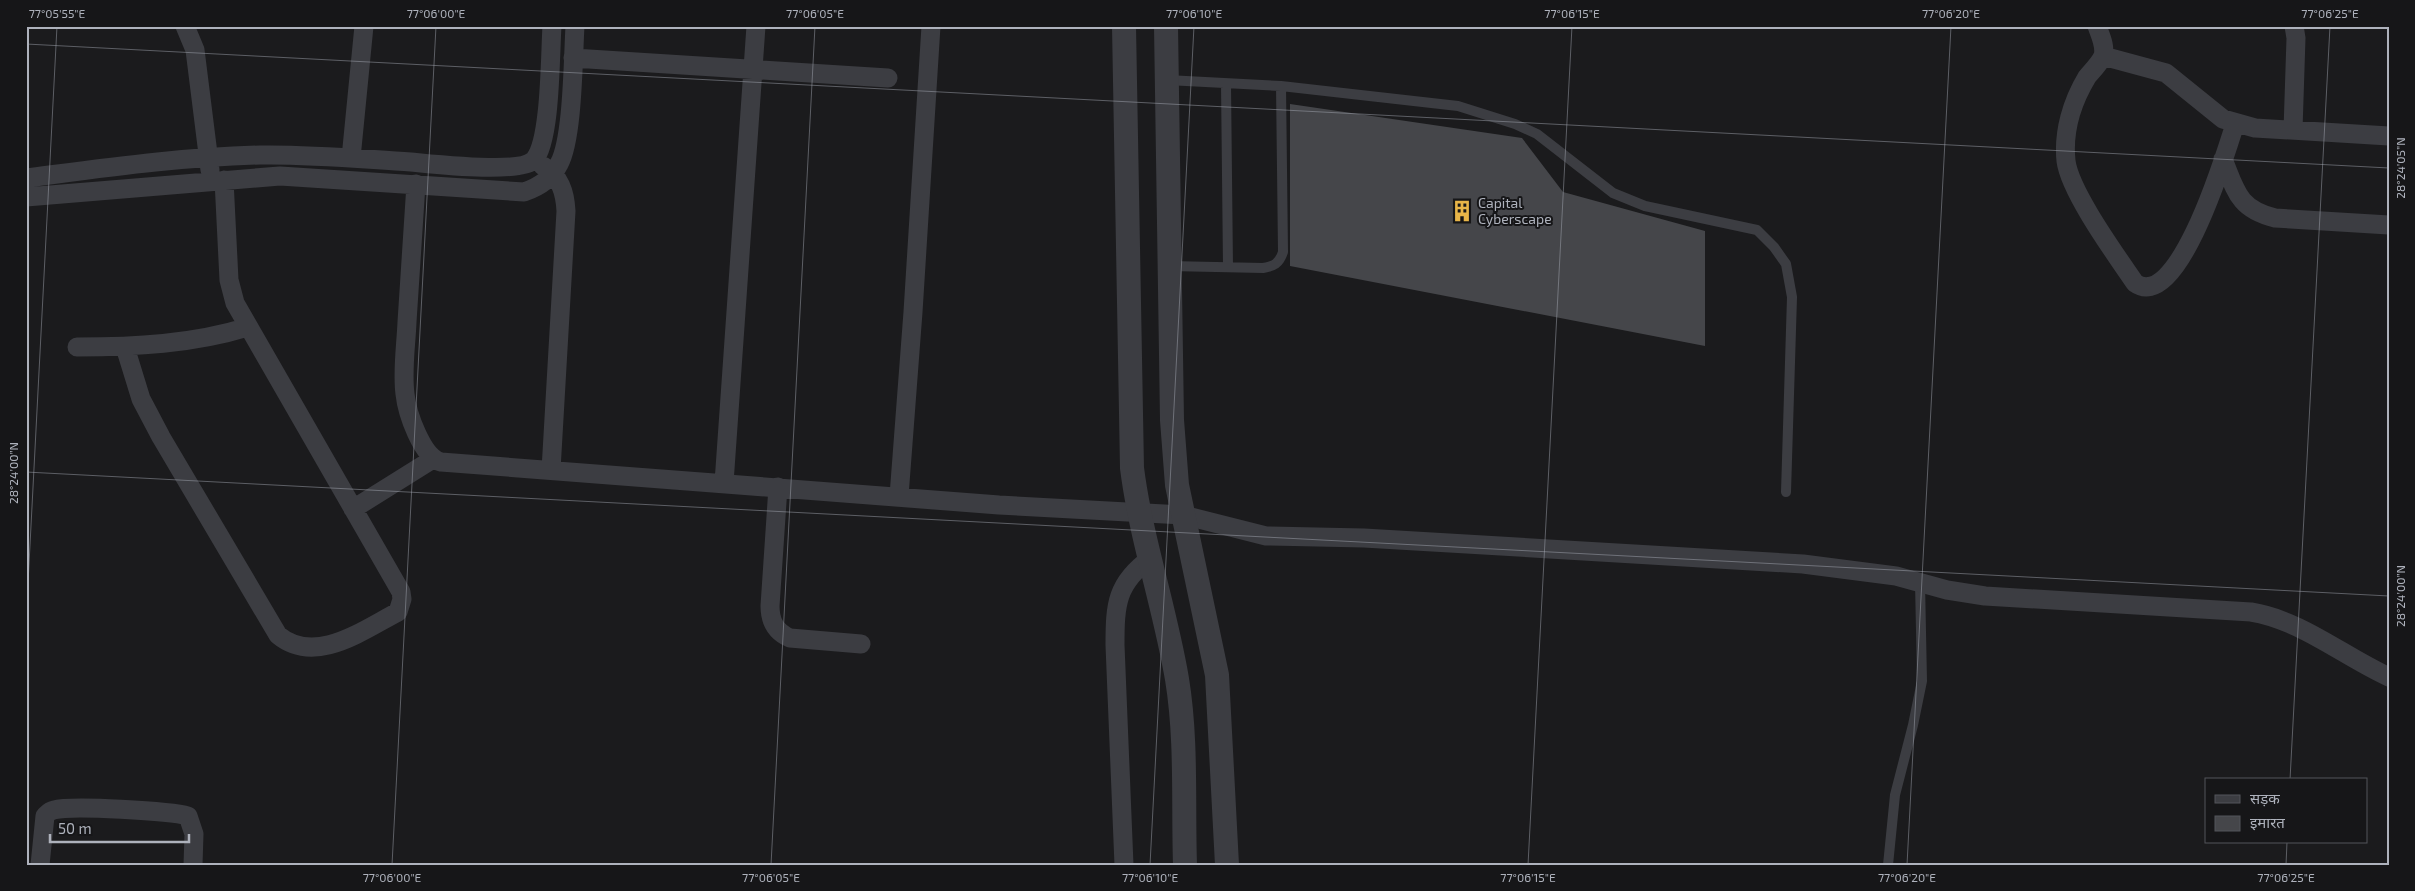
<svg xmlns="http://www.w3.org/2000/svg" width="2415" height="891" font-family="'Exo 2','Noto Sans Devanagari',sans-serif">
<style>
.building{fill:#45464a}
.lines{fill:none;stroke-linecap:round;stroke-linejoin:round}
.service{stroke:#3c3d42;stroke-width:10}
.minor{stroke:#3c3d42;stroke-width:19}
.tertiary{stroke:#3c3d42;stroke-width:24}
.ticks{fill:none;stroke:#aeb2bc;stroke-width:1;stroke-opacity:0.45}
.labels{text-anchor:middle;stroke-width:4;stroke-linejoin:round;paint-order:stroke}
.poi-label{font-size:14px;fill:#aeb2bc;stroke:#161618;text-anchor:start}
.neatline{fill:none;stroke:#aeb2bc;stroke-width:2}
.ticks-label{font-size:12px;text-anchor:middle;fill:#aeb2bc}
</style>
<rect width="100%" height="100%" fill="#1b1b1d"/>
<path class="building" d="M1290 104 1522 138 1563 192 1705 231V346L1290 266Z"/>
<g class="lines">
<path class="service" d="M1167 80 1281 86 1458 106 1515 124 1537 134 1613 193 1645 206 1757 230 1774 247 1786 264 1792 297 1786 492
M1226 84 1228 267
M1169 266 1263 268C1274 266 1279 264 1283 252L1281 86
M1888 865 1895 795 1913 725 1922 681 1920 582"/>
<path class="minor" d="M185 26 195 50 210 170
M2097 26C2100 35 2106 46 2103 56 2100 63 2092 71 2087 77 2072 102 2063 132 2066 161 2070 192 2116 255 2135 283 2178 314 2226 152 2235 124
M2103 56 2166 73 2223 119 2255 128 2389 136
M573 58 888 78
M2293 130 2296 38 2294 26
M351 158 364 26
M2223 159C2236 191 2238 209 2275 218L2389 225
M543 166C560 176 565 192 566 211L551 470
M26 178C104 168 181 157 260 155 310 154 361 159 411 162 433 164 520 174 534 160 551 141 550 54 552 26
M416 184C413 230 410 276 407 322 406 346 402 371 405 394 407 413 422 457 441 462L999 505 1183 515 1266 536 1364 538 1803 564 1896 576 1947 590 1985 596 2251 612C2301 620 2343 656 2389 677
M26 197 280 176 524 192C539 187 552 178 559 164 573 139 573 58 575 26
M77 347C134 347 193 344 248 327
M125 347 141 399 161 437 278 635C315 666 363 630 398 612L402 599 401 592 235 303 229 280 224 180
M724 483 756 26
M778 487 770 606C770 622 776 632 790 638L861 644
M899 496 913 312 931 26
M353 509 433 459
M40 865 45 816C48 813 49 811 54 810 71 805 171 811 188 816L194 834 193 865
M1124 865 1115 645C1115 605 1116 583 1151 558"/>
<path class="tertiary" d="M1124 26 1132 468C1141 539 1165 608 1177 679 1187 740 1183 803 1185 865
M1166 26 1172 420 1177 485 1217 675 1227 865"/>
</g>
<path class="ticks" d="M26 44 2389 168M26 472 2389 596M26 622 57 26M2290 780 2330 26M392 865 436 26M771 865 815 26M1150 865 1194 26M1528 865 1572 26M1907 865 1951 26M2286 865 2287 842"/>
<defs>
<g id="building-bare" transform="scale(1.725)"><path d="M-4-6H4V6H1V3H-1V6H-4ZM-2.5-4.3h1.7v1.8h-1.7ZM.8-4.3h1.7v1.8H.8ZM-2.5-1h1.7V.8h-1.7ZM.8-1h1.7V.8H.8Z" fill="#e8b548" stroke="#161618" stroke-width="2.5" paint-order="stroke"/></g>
</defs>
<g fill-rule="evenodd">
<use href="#building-bare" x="1462" y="211"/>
</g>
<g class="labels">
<g class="poi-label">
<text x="1478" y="208">Capital<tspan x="1478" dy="16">Cyberscape</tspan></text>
</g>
</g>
<rect width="2415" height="891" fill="none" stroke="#161618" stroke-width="55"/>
<rect x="2205" y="778" width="162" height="65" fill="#161618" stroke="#53545a"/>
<rect x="2215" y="795" width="25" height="8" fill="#3c3d42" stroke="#53545a"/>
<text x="2250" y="804" font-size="15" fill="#aeb2bc">सड़क</text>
<rect x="2215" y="816" width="25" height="15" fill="#45464a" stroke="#53545a"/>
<text x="2250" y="828" font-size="15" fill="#aeb2bc">इमारत</text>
<path d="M50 834v8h139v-8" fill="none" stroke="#aeb2bc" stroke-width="2.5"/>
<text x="58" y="834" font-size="15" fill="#aeb2bc" stroke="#161618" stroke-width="4" paint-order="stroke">50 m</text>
<rect x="28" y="28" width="2360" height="836" class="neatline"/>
<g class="ticks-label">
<text x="57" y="18">77°05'55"E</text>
<text x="436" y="18">77°06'00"E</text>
<text x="815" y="18">77°06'05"E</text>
<text x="1194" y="18">77°06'10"E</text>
<text x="1572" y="18">77°06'15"E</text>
<text x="1951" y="18">77°06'20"E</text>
<text x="2330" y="18">77°06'25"E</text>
<text transform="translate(2401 168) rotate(-90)" y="4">28°24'05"N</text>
<text transform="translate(14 473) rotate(-90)" y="4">28°24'00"N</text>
<text transform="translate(2401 596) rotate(-90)" y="4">28°24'00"N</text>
<text x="392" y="882">77°06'00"E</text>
<text x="771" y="882">77°06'05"E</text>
<text x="1150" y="882">77°06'10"E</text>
<text x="1528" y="882">77°06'15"E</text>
<text x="1907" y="882">77°06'20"E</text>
<text x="2286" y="882">77°06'25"E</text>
</g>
</svg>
